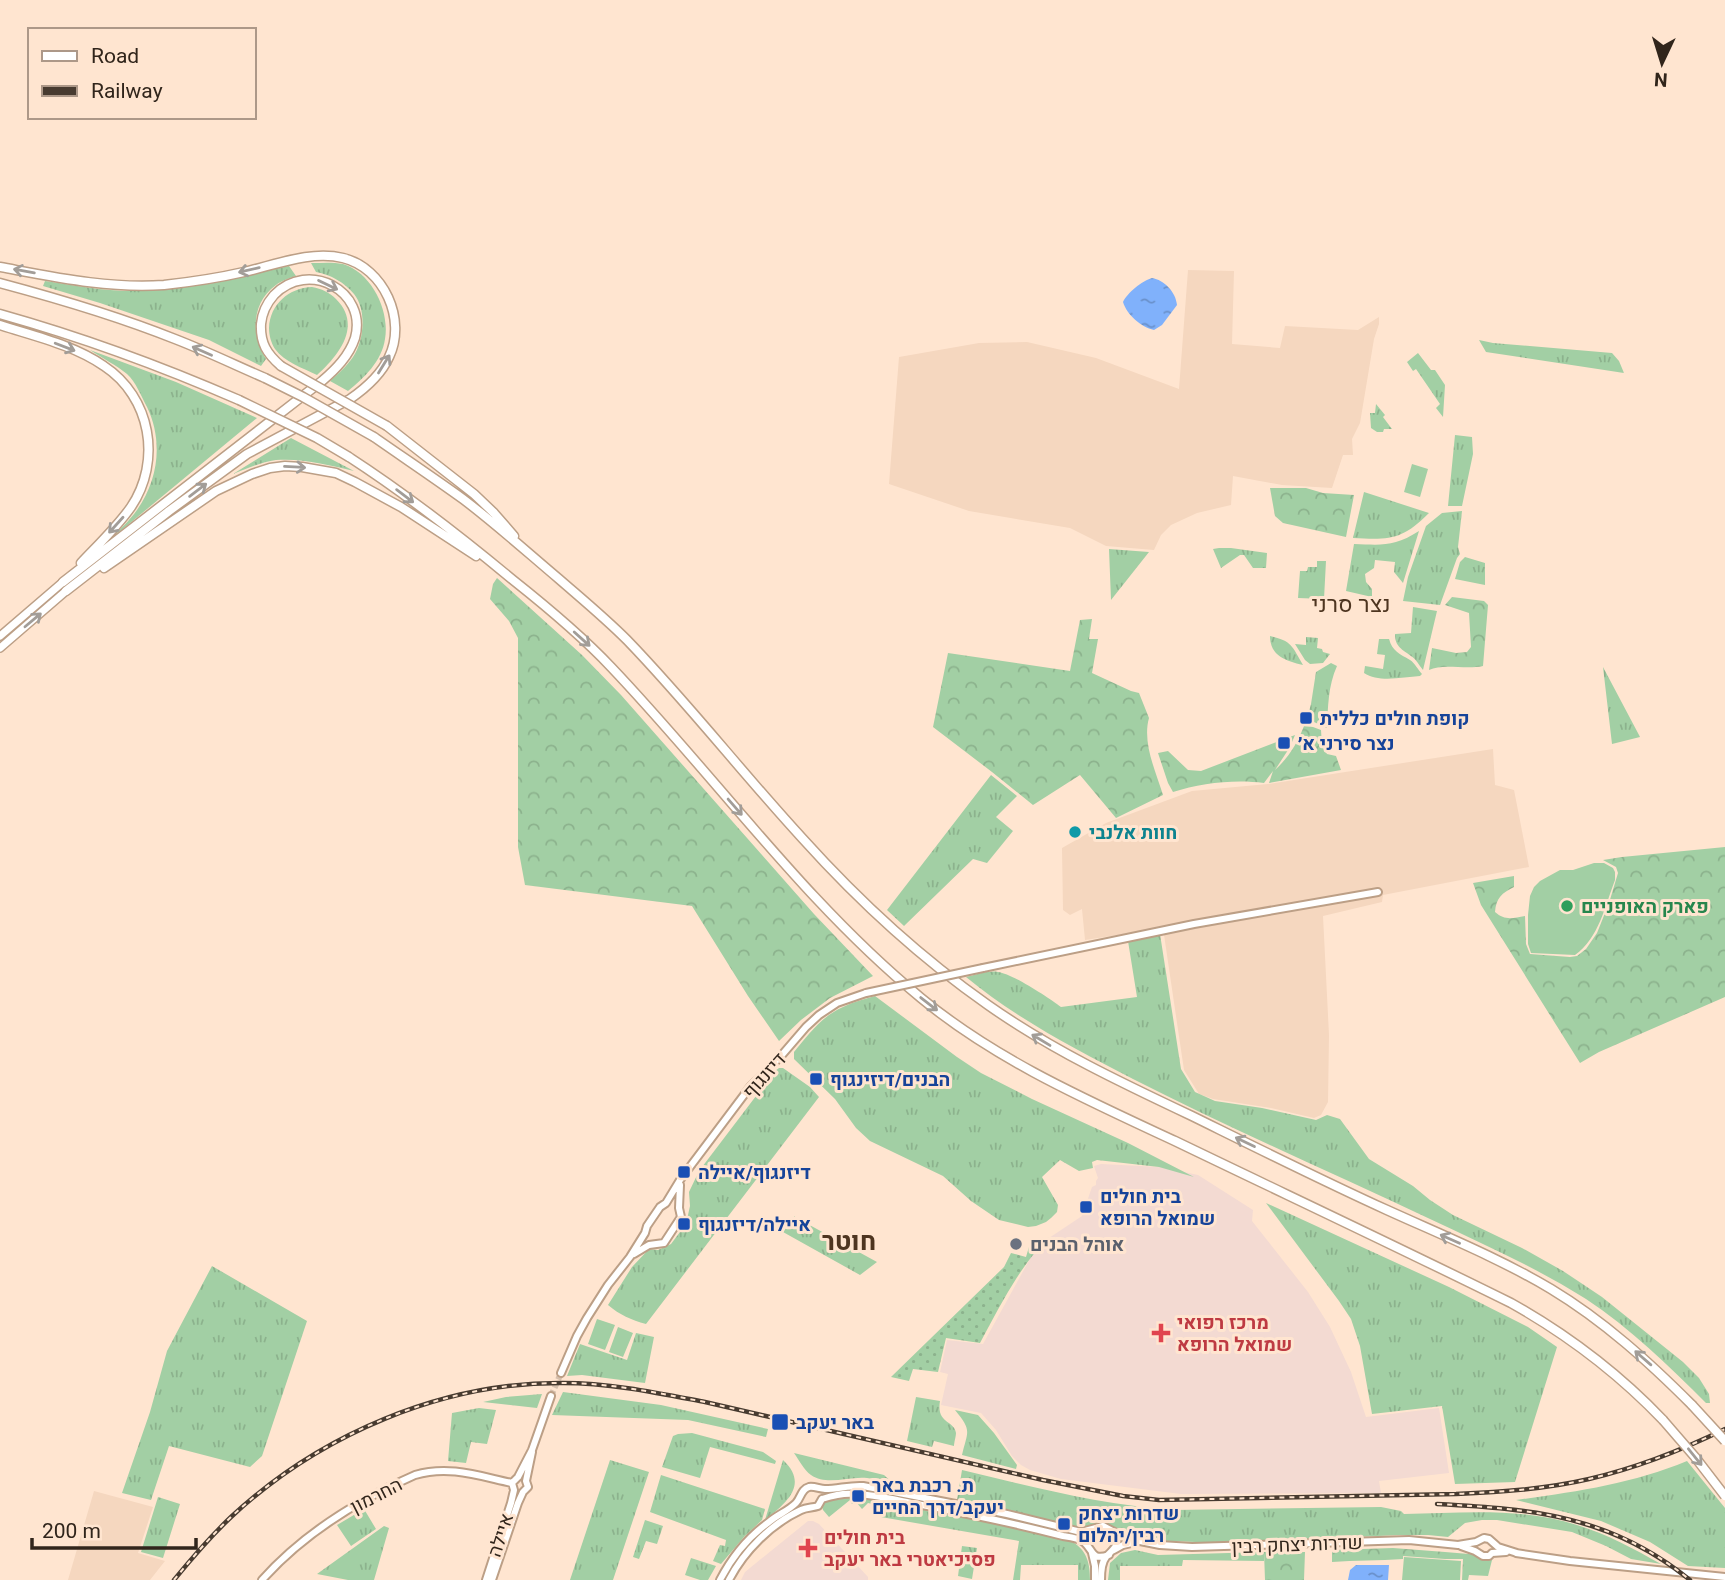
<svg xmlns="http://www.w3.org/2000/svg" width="1725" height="1580" font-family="Roboto,Heebo,sans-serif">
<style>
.built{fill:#f5d7bf}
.medical{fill:#f3dad2}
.grass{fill:url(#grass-tufts)}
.forest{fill:url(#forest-crowns)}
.garden{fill:url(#garden-dots)}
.pitch{fill:#a2cfa4}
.water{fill:url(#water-ripples)}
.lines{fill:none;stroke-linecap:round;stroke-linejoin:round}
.secondary-tunnel{stroke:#d6bfac;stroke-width:6;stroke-dasharray:6 3;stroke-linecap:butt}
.secondary-casing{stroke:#bc9f86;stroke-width:10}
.primary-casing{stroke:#bc9f86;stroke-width:10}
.highway-casing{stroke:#bc9f86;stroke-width:11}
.secondary{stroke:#fff;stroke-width:6}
.primary{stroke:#fff;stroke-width:7}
.highway{stroke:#fff;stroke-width:8}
.rail-casing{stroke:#483b30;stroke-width:4.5}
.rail{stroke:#ffe5d0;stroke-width:2;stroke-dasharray:5;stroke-linecap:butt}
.secondary-bridge-casing{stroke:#bc9f86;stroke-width:10;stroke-linecap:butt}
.highway-bridge-casing{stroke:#bc9f86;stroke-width:11;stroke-linecap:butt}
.secondary-bridge{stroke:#fff;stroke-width:6}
.highway-bridge{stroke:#fff;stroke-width:8}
.oneway{stroke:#a29d98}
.transit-dot{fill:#1a4fb4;stroke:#ffe5d0;stroke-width:2.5}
.culture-dot{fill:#0f9aa8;stroke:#ffe5d0;stroke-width:2.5}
.leisure-dot{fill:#2e9e5b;stroke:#ffe5d0;stroke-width:2.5}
.worship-dot{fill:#6b7280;stroke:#ffe5d0;stroke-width:2.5}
.health-dot{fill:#e0444e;stroke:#ffe5d0;stroke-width:2.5}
.labels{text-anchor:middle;stroke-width:6;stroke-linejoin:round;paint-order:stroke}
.transit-label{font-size:19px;font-weight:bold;fill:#164399;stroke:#ffe5d0;text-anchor:start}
.culture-label{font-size:19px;font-weight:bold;fill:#0d838f;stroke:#ffe5d0;text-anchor:start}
.leisure-label{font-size:19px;font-weight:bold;fill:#27864d;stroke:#ffe5d0;text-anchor:start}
.street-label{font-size:19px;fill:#31251b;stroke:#ffe5d0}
.worship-label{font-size:19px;font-weight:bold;fill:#5b616d;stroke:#ffe5d0;text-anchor:start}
.health-label{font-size:19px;font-weight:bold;fill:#be3a42;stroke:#ffe5d0;text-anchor:start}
.quarter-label{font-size:23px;fill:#4e3520;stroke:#ffe5d0}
.district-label{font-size:26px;font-weight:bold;fill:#4e3520;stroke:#ffe5d0}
</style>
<defs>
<pattern id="grass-tufts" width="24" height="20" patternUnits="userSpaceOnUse" patternTransform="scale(1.75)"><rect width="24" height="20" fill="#a2cfa4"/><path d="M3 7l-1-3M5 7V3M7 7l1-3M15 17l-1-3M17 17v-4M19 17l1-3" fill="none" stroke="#8cb28d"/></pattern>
<pattern id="forest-crowns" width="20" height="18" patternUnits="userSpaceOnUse" patternTransform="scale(1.75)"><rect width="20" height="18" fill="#a2cfa4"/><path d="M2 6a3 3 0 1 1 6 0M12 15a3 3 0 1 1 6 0" fill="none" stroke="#8cb28d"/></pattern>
<pattern id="garden-dots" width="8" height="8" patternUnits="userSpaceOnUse" patternTransform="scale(1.75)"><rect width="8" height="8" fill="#a2cfa4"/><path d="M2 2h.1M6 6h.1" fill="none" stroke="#8cb28d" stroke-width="1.8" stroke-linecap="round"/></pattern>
<pattern id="water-ripples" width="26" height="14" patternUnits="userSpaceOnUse" patternTransform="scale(1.75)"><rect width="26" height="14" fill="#80b1fb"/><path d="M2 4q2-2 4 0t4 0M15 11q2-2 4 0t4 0" fill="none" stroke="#6990ca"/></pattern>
</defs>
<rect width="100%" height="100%" fill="#ffe5d0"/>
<path class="built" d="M1188 270 1234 271 1232 344 1280 348 1285 326 1358 330 1379 317V324L1374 339 1360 423 1352 439 1353 455H1343L1332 488 1282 485 1233 476 1231 505 1197 513 1171 525 1161 535 1154 550 1106 546 1070 528 969 511 889 484 899 357 979 343 1027 342 1096 358 1179 389Z
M1493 749 1495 785 1514 790 1529 867 1383 895 1382 902 1323 916 1329 1035 1328 1102 1321 1115 1314 1118 1271 1108 1213 1099 1199 1094 1184 1070 1163 928 1085 940 1082 909 1070 915 1063 910 1062 848 1106 823 1192 791 1268 784Z
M94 1491 153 1507 138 1553 165 1561 150 1580H68Z"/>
<path class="medical" d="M1101 1164 1160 1167 1198 1175 1253 1210 1252 1221 1308 1292 1330 1327 1351 1372 1366 1417 1439 1408 1449 1473 1379 1481 1381 1493 1181 1494 1061 1479 1030 1470 1021 1465 1012 1456 996 1430 981 1413 941 1405 948 1374 940 1372 947 1340 983 1344 1037 1246 1082 1216 1092 1187 1096 1185V1181L1098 1178 1094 1166Z
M808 1521H813L819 1524 868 1577V1580H741L745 1572Z"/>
<path class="grass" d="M311 263C321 263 333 262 343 264 372 273 390 311 385 339 382 361 364 378 348 391L330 381C338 374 347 366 353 357 364 341 367 310 354 294 344 282 331 275 316 272Z
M289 266 296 276C289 278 281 281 276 285 251 303 251 335 266 359L261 366 209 340 100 303 43 286 45 281C73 285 103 291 132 291 185 290 237 277 289 266Z
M312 287C322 289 329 292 336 299 363 326 338 356 317 375 303 368 284 362 275 349 271 343 269 335 269 328 270 304 289 288 312 287Z
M1479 340 1493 343 1612 353 1619 361 1624 373 1486 352Z
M90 350 176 382 257 418 112 538C120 529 130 520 137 510 159 479 163 440 147 407 141 396 136 382 127 374 116 365 102 358 90 350Z
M1418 353 1431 370H1435L1445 385 1443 417 1436 408 1440 404 1416 369 1413 371 1407 362Z
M1376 404 1385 415 1383 417 1392 429H1384L1383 432H1377L1371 428 1370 413H1375Z
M1455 435 1472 437 1473 454 1462 506H1448Z
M291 438 354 471C329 465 302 458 276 460 261 462 246 469 233 474Z
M1364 492 1429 513C1402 540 1390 540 1353 538Z
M1462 511 1458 547 1460 554 1457 558 1440 605 1403 601 1408 577 1426 526 1442 513Z
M1419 531 1403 583 1394 572 1395 562 1375 560 1374 568 1365 574 1366 582 1372 589V597L1346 591 1354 544C1382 545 1394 547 1419 531Z
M1219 548H1231L1267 553 1266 568H1253L1244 555H1240L1221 568 1213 549Z
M1109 549 1149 552 1111 600Z
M1465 557 1485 563V585L1455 579 1460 562Z
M1317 561H1326L1324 599 1298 598 1300 571H1307L1308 567H1317Z
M1413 607 1437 611 1423 670C1419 665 1416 659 1411 656 1402 649 1395 647 1395 634L1411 633Z
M1270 636C1292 641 1292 646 1303 665 1286 661 1270 656 1270 636Z
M1306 637 1318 638 1317 648 1322 649 1323 652 1330 654 1323 663 1310 664 1305 660 1295 644 1306 645Z
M1379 639H1389C1392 651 1400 654 1410 660 1415 663 1418 670 1422 674L1420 676C1403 677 1379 683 1364 673L1365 666 1383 669 1385 655 1377 654Z
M1331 663 1337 666C1328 686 1328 707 1327 728L1314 722 1306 723 1311 704 1316 672Z
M1603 667 1639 735 1640 737 1612 744Z
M991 775 1017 796 996 817 1013 831 987 863 973 859 904 926 887 910Z
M1160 934 1181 1069 1195 1092 1215 1101 1262 1108 1316 1120 1327 1115 1340 1119 1369 1159 1413 1186 1430 1200 1453 1215 1522 1248 1563 1271 1602 1297 1683 1362 1699 1378 1709 1394 1710 1403H1706C1669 1366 1630 1328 1586 1299 1537 1268 1483 1244 1430 1219 1331 1172 1231 1129 1133 1079 1075 1049 1017 1019 966 977 975 975 989 970 998 972 1013 974 1049 998 1061 1007L1137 997 1128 941Z
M875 996 957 1057 981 1073 1032 1099 1128 1143 1194 1177 1159 1167 1097 1160 1092 1162 1093 1168 1079 1171 1060 1160 1042 1177 1058 1205 1057 1212 1051 1218 1046 1222 1036 1226 1028 1227 999 1220 971 1201 943 1176 870 1141 856 1128 835 1099 794 1059V1052C808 1035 822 1016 843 1007 853 1002 865 999 875 996Z
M779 1068H783L810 1087 819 1097 646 1324C631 1320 620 1315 608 1305L632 1267 649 1249 658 1250 671 1244 686 1224 690 1206 689 1192 699 1171 775 1071Z
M1266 1203 1449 1287 1528 1327 1557 1347 1515 1482 1455 1484 1442 1406 1372 1414 1360 1346 1351 1319 1339 1301Z
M795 1216V1217L877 1262 860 1275 783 1232Z
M212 1266 307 1321 262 1456 250 1467 169 1446 151 1500 122 1493 150 1412 167 1351Z
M636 1333 654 1337 645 1383 582 1375 567 1376 580 1344 627 1360Z
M563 1392 661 1405 768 1429 766 1437 688 1420 552 1415Z
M542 1394 537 1408 483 1402 506 1397Z
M916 1397 940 1401C936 1424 954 1420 956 1433 956 1436 954 1443 954 1446L934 1441 932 1447 907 1441Z
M479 1408 496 1410 487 1444 471 1442 466 1463 448 1461 452 1413Z
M955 1410 978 1415 994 1433 1017 1465 1016 1469 962 1455C968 1430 972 1431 955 1410Z
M692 1433 763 1452 776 1461 775 1464 710 1447 700 1478 662 1467 673 1436 678 1434Z
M794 1453 884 1475 894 1484C885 1482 876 1479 867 1478 849 1476 827 1486 811 1475 804 1470 799 1460 794 1453Z
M610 1460 649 1472 613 1580H570Z
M783 1460C810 1485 785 1504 765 1520Z
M1687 1461 1725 1508V1568L1688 1566 1650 1542 1601 1521 1516 1500C1574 1492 1632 1484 1687 1461Z
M962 1470C1032 1487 1101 1505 1173 1510L1381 1507 1401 1511 1404 1514C1461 1513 1522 1507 1577 1525 1607 1534 1634 1549 1661 1564L1631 1559 1606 1546 1572 1532 1497 1520H1482L1465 1523 1448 1537 1428 1535H1400L1220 1543 1146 1540 1124 1535 1109 1525 1075 1528 1046 1520 957 1500Z
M661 1475 765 1509 762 1520 744 1537 721 1564 713 1561 720 1545 725 1546 726 1540 650 1512Z
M158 1497 180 1504 163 1558 141 1552Z
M850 1498 900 1502 1049 1535C1056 1538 1064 1538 1071 1541 1087 1550 1090 1563 1090 1580H1078V1565H1021L1020 1580H1013L1019 1541 881 1517 882 1511 877 1505 868 1503 862 1509 856 1502 852 1504 850 1500 829 1517 823 1510 821 1504 823 1501Z
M364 1509 376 1529 351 1546 337 1525Z
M645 1520 663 1526 657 1544 646 1541 639 1559 633 1557Z
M384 1526 389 1528 374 1580H348L317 1574Z
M962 1546 977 1548 972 1579 958 1576Z
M1135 1550 1158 1555 1264 1552V1561L1183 1560 1182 1566H1120V1580H1108L1110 1563 1121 1553Z
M1445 1552 1493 1556 1488 1576 1469 1575 1468 1580H1462L1463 1559H1445Z
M691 1558 716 1566 708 1580H700L685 1575Z"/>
<path class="forest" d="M1270 488H1306L1323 493 1354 495 1346 537 1283 523 1275 516Z
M497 578 582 655 621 695 814 914 873 976 830 998 801 1020 779 1041 748 996 692 906 525 885 518 847V638L509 621 490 599 493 584Z
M1452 597 1484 601 1488 605 1483 666C1465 670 1443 663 1429 670L1432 648 1456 653 1467 652 1471 647 1469 613 1445 605Z
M1092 619 1089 639H1098L1092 673 1131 691 1139 693 1149 718C1142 743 1156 772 1163 795L1116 818 1080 775 1033 805 992 772 933 727 948 653 1070 671 1080 620Z
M1304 726 1313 727 1321 730 1322 746 1327 754 1336 756 1341 770 1269 783 1273 771 1264 783C1235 779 1201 783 1173 792L1168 783 1158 753 1168 751 1188 770 1201 771 1295 735 1290 747 1275 770C1289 757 1297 744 1304 726Z
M1725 847V997L1599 1052 1580 1063 1481 905 1473 883 1514 876V887C1502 893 1496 898 1495 912 1505 921 1513 918 1525 916L1526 944 1530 954 1570 957 1577 956 1586 949 1597 933 1609 903 1618 873 1616 867 1603 860 1622 857Z
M1393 1548 1445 1552V1559L1403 1556V1559C1379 1561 1355 1560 1332 1562V1550Z
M1264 1552H1305L1304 1580H1265Z"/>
<path class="garden" d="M1049 1237C1019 1267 1000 1306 980 1343L946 1338 938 1372 913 1369 909 1381 891 1377 1004 1267 1011 1253 1026 1257 1031 1240Z"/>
<path class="pitch" d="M1412 464 1428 469 1420 497 1404 492Z
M1594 863H1604L1613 868 1615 872V880C1605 906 1599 938 1575 955L1531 953 1528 944V915L1530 896 1534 887 1540 881 1560 870H1573Z
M597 1319 615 1325 605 1350 588 1344Z
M618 1327 633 1333 623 1357 609 1352Z
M1404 1557 1461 1561 1460 1580H1402Z"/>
<path class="water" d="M1152 278C1164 280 1176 292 1177 305L1162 325 1154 330C1141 327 1127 315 1123 302 1127 293 1142 281 1152 278Z
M1356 1565H1389L1388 1580H1348L1350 1570Z"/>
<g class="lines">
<path class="secondary-tunnel" d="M551 1396 561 1373"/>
<g class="secondary-casing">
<path id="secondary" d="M983 968 1194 924 1378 892
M634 1254 649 1245 664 1243 681 1217 679 1208 680 1185
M561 1373 577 1336 587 1318 608 1285 630 1257 645 1233 647 1226 660 1207 666 1203 680 1180 750 1087 781 1056 806 1027 819 1015 837 1003 866 993
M822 1499C832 1496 842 1493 853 1494 876 1494 899 1501 922 1505 969 1514 1017 1524 1063 1536 1070 1537 1079 1538 1084 1542 1094 1551 1091 1561 1109 1555
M1461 1546 1475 1551 1483 1556H1489L1492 1553 1506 1552
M1114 1550 1123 1545 1136 1542
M1092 1553 1095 1566V1580
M1516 1553 1570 1561 1725 1577
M262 1580C304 1533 358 1500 415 1475 449 1465 479 1476 512 1483
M486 1580 511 1503 514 1490 512 1483 518 1477 532 1450 551 1396
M492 1580 518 1503 523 1492 528 1487 526 1481 532 1452
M720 1580C732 1557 748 1537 769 1522 777 1515 788 1511 796 1503 801 1498 801 1489 809 1487 814 1486 820 1489 825 1489 838 1489 850 1485 863 1486L1007 1514 1077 1531H1085L1103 1526 1120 1535 1135 1540 1160 1545 1192 1547 1409 1540 1458 1545 1476 1542 1484 1538 1489 1539 1498 1547 1517 1553
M729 1580C744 1551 771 1524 801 1510 807 1507 812 1508 818 1506L822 1499
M1101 1580C1101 1573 1101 1563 1106 1557 1114 1548 1120 1547 1114 1533"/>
</g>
<g class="primary-casing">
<path id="primary" d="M0 636 63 582
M0 648 66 591"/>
</g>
<g class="highway-casing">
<path id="highway" d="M0 267C54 277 109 289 164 285 191 282 218 278 244 272 275 265 311 250 343 258 384 268 407 320 389 357 381 375 366 388 350 399L247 454 169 511 66 591
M0 283C60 299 118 316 175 339 206 351 235 365 265 378
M0 314C82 337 161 366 239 400
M0 325C34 336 74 345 104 366 151 397 162 461 131 507 117 527 98 545 81 563
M387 426 474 494 494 513 514 536
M374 437C404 458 434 478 463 499 496 524 527 552 559 579 582 599 605 618 627 640 688 703 743 774 803 839 858 900 921 958 988 1005 1052 1050 1122 1083 1192 1116 1257 1148 1321 1180 1387 1210 1442 1235 1499 1258 1551 1289 1604 1321 1649 1362 1692 1405
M349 457C406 494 460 536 513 580 547 607 581 635 611 667 715 776 804 902 921 998 996 1060 1087 1100 1175 1141 1287 1195 1400 1248 1511 1303 1568 1335 1618 1373 1663 1420
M104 568 216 491 252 474 270 468 285 466 302 467 336 473 355 482 401 507 476 556
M63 582 322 381C336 369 349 356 355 338 368 291 308 259 274 295 267 303 262 313 261 324 260 343 267 354 281 366"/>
</g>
<use href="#secondary" class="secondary"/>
<use href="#primary" class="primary"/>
<use href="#highway" class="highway"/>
<g class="rail-casing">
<path id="rail" d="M1437 1504C1535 1509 1611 1516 1690 1580
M174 1580C192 1558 210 1537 231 1517 319 1435 442 1382 563 1383 611 1383 658 1393 705 1402L1043 1480 1123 1496 1159 1500 1456 1494C1501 1492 1546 1489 1589 1479 1636 1468 1682 1450 1725 1429"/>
</g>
<use href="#rail" class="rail"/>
<g class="secondary-bridge-casing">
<path id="secondary-bridge" d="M866 993 983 968"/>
</g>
<g class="highway-bridge-casing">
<path id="highway-bridge" d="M281 366 387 426
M265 378 303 397 374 437
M239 400 317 438 349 457
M1692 1405 1725 1441
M1663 1420 1695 1457 1725 1496"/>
</g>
<use href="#secondary-bridge" class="secondary-bridge"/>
<use href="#highway-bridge" class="highway-bridge"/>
</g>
<defs><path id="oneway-shaft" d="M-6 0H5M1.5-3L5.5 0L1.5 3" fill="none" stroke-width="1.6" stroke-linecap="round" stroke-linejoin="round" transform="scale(1.75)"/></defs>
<g class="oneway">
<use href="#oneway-shaft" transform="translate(249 270) rotate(167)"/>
<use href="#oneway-shaft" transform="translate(24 271) rotate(-170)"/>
<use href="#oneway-shaft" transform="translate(328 285) rotate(26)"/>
<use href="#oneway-shaft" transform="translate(65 347) rotate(21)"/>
<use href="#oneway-shaft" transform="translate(202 351) rotate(-156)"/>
<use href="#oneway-shaft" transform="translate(384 364) rotate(-58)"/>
<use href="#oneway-shaft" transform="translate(295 467) rotate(3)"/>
<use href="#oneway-shaft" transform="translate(198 490) rotate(-37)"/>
<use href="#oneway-shaft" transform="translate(405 496) rotate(37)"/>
<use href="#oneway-shaft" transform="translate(116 525) rotate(132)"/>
<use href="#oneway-shaft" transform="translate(33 620) rotate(-40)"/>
<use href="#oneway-shaft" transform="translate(582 639) rotate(42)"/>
<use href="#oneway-shaft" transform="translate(735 807) rotate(49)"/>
<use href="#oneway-shaft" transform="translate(929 1004) rotate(38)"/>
<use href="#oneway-shaft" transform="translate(1041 1040) rotate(-149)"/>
<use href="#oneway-shaft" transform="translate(1245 1142) rotate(-154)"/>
<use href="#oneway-shaft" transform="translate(1450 1239) rotate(-156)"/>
<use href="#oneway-shaft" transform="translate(1643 1358) rotate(-139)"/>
<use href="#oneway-shaft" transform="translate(1695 1457) rotate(51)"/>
</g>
<g class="transit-dot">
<rect x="1299" y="711" width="14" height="14" rx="3.5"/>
<rect x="1277" y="736" width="14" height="14" rx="3.5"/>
<rect x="809" y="1072" width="14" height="14" rx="3.5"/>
<rect x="677" y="1165" width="14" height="14" rx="3.5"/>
<rect x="1079" y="1200" width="14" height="14" rx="3.5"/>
<rect x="677" y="1217" width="14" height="14" rx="3.5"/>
<rect x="771" y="1413" width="18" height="18" rx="3.5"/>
<rect x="851" y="1489" width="14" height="14" rx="3.5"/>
<rect x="1057" y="1517" width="14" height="14" rx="3.5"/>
</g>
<circle class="culture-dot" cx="1075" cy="832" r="7"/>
<circle class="leisure-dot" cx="1567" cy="906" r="7"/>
<circle class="worship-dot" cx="1016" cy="1244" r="7"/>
<g class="health-dot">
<path d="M1157.5 1322.5h7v7h7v7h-7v7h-7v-7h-7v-7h7z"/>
<path d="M804.5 1537.5h7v7h7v7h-7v7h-7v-7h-7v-7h7z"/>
</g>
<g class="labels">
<g class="transit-label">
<text x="1320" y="725">קופת חולים כללית</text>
<text x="1298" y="750">נצר סירני א׳</text>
<text x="830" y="1086">הבנים/דיזינגוף</text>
<text x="698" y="1179">דיזנגוף/איילה</text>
<text x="1100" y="1203">בית חולים<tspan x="1100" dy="22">שמואל הרופא</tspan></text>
<text x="698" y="1231">איילה/דיזנגוף</text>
<text x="796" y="1429">באר יעקב</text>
<text x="872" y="1492">ת. רכבת באר<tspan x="872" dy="22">יעקב/דרך החיים</tspan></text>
<text x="1078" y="1520">שדרות יצחק<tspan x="1078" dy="22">רבין/יהלום</tspan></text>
</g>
<g class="culture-label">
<text x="1089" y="839">חוות אלנבי</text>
</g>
<g class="leisure-label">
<text x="1581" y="913">פארק האופניים</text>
</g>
<g class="street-label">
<text transform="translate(764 1075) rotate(-48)" y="7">דיזנגוף</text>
<text transform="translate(376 1495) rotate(-27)" y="7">החרמון</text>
<text transform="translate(500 1535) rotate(-72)" y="7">איילה</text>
<text transform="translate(1297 1544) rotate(-2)" y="7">שדרות יצחק רבין</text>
</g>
<g class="worship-label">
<text x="1030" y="1251">אוהל הבנים</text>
</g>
<g class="health-label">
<text x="1177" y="1329">מרכז רפואי<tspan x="1177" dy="22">שמואל הרופא</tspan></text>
<text x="824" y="1544">בית חולים<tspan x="824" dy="22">פסיכיאטרי באר יעקב</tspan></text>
</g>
<g class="quarter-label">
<text x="1351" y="612">נצר סרני</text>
</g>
<g class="district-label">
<text x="849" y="1250">חוטר</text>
</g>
</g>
<rect x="28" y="28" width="228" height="91" fill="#ffe5d0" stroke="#ad9888" stroke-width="2"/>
<rect x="42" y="51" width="35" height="10" fill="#ffffff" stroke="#ad9888" stroke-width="2"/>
<text x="91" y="63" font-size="21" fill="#31251b">Road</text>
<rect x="42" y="86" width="35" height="10" fill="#483b30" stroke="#ad9888" stroke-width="2"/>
<text x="91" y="98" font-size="21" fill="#31251b">Railway</text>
<g transform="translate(1662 63) rotate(184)" stroke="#ffe5d0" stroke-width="5" paint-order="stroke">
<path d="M0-5L12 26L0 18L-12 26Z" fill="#31251b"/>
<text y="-10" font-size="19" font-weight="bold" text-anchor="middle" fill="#31251b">N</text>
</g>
<path d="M32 1538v10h164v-10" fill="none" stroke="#31251b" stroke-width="3.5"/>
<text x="42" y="1538" font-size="21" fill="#31251b" stroke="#ffe5d0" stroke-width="5" paint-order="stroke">200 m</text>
</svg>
